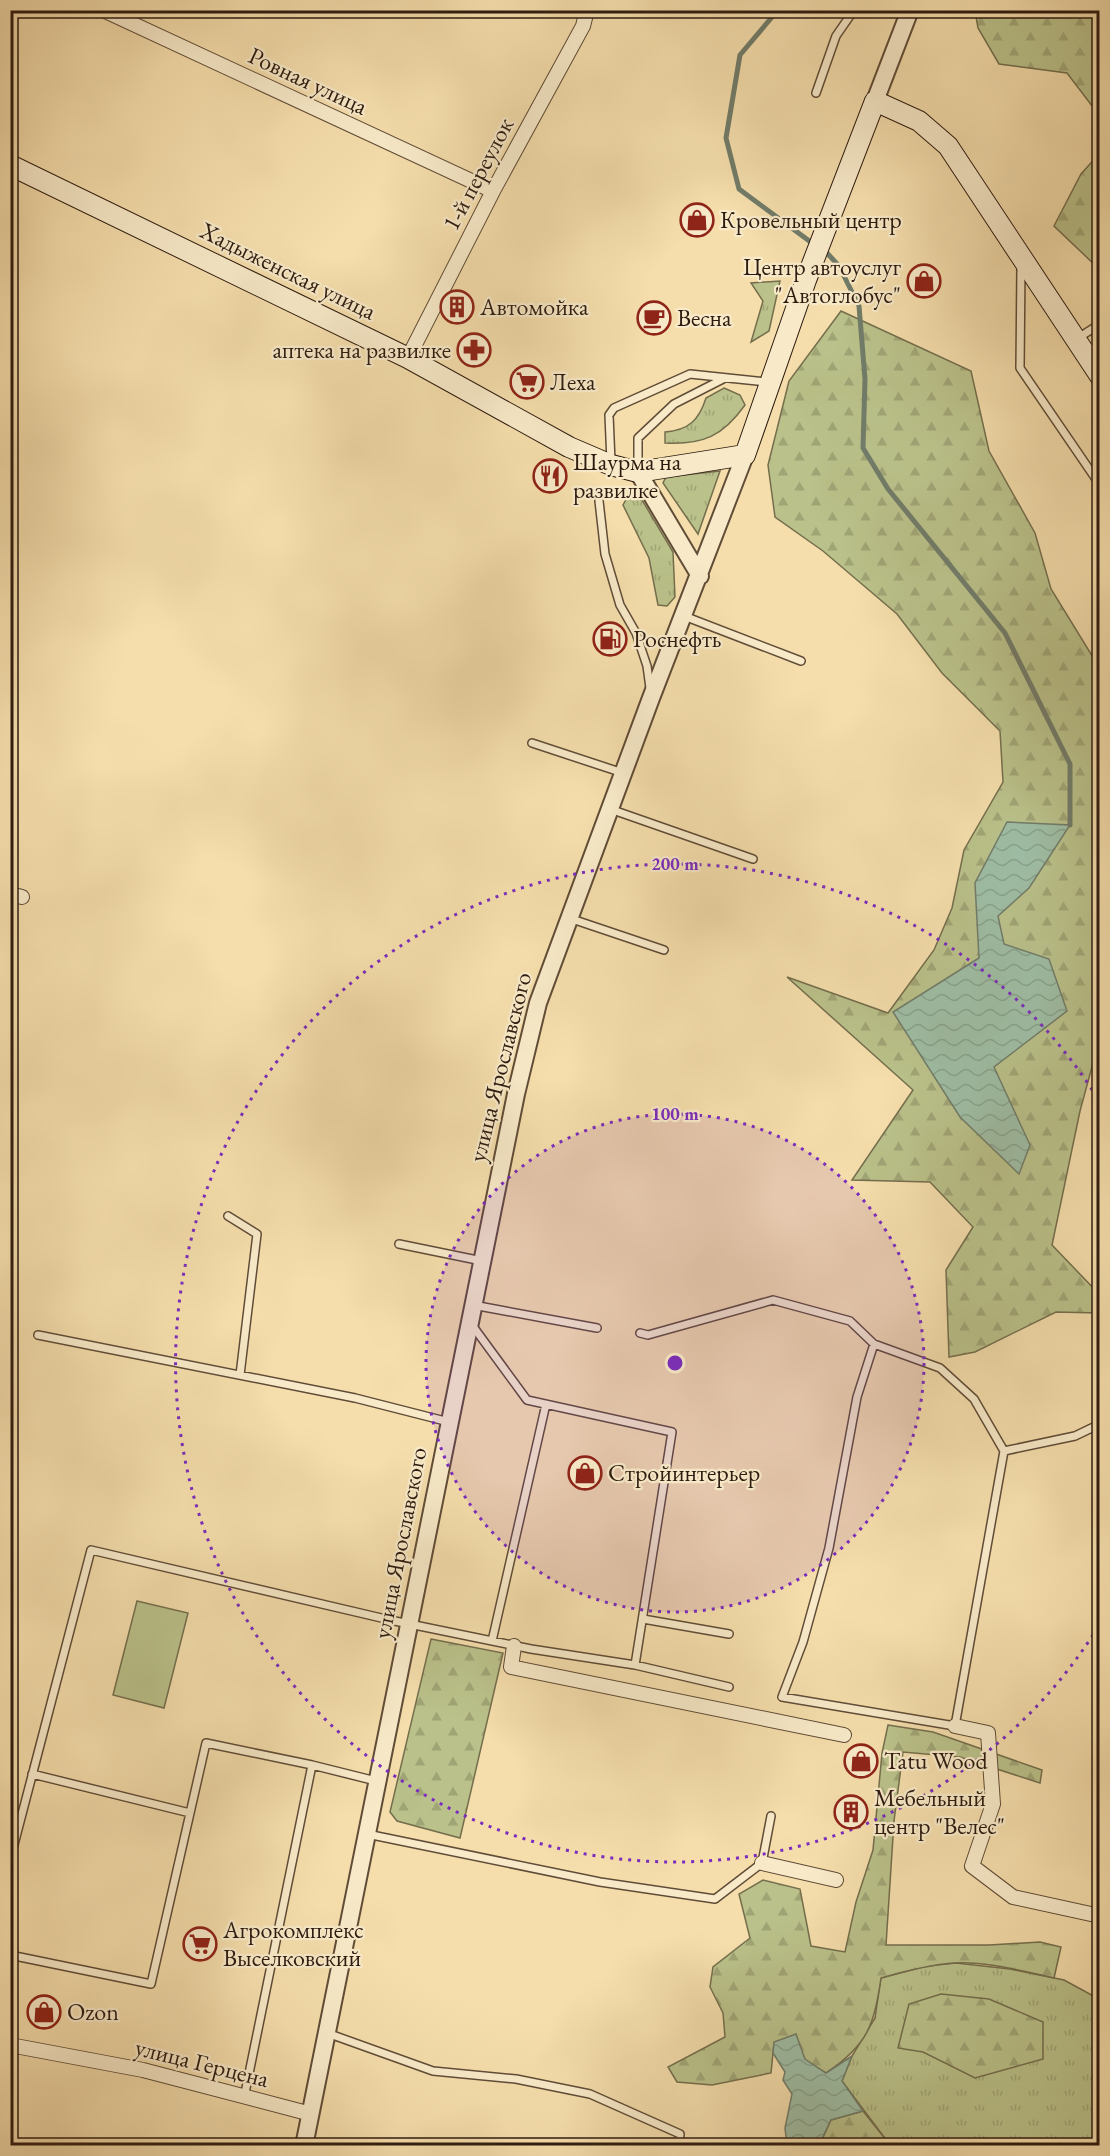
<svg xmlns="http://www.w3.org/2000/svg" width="1110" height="2156" font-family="'EB Garamond',serif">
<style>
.grass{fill:url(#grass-tufts);stroke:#746e4d;stroke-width:1.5}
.forest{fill:url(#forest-firs);stroke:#746e4d;stroke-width:1.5}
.pitch{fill:#bac18a;stroke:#746e4d;stroke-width:1.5}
.water{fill:url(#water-waves);stroke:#717c69;stroke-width:1.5}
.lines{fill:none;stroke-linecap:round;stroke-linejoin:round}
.stream{stroke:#717c69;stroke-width:5}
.service-casing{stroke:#604c37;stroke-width:10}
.minor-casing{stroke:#604c37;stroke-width:16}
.tertiary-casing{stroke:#604c37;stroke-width:20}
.secondary-casing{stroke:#2e1b10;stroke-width:22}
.service{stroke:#f8eac9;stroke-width:7}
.minor{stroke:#f8eac9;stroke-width:14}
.tertiary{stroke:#f8eac9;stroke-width:16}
.secondary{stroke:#f8eac9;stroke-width:20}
.ring{fill:none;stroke:#7b2cbf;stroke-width:3;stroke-dasharray:3 6}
.labels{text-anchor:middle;stroke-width:4.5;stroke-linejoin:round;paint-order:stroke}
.street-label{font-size:24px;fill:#2e1b10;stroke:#f8eac9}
.poi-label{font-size:24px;fill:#2e1b10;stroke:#f8eac9;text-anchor:start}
.centre{fill:#7b2cbf;stroke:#f8eac9;stroke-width:3}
.ring-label{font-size:18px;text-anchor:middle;font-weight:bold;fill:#7b2cbf;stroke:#f8eac9;stroke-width:4.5;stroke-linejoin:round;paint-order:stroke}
</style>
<defs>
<pattern id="grass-tufts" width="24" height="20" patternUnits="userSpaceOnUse" patternTransform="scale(1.5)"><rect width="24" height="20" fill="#bac18a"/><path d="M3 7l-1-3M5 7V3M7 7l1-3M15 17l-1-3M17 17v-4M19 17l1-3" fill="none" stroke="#a0a576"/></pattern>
<pattern id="forest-firs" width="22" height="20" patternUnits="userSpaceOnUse" patternTransform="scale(1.5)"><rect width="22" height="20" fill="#bac18a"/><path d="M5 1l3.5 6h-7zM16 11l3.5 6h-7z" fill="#a0a576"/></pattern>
<pattern id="water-waves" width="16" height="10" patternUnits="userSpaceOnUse" patternTransform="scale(1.5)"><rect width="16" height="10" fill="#9ebda4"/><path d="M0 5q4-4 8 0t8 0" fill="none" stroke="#88a28c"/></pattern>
</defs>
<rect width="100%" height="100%" fill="#f5deac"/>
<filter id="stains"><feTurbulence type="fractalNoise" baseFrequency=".00333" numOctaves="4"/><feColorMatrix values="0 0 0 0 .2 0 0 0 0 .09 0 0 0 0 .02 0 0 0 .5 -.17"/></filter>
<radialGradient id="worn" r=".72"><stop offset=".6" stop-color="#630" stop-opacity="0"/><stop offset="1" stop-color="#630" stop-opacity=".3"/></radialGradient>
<path class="grass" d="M780 281 769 331 751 342 763 301 751 283Z
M724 388 740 395 745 405C723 436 703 445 665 443V432C689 430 699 420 706 398Z
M720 471 698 534 663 483 666 477Z
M628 496 642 500 673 552 675 597 667 606 658 605 649 558 623 505Z
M956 1963 1010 1969 1064 1980 1099 1999V2145H890L842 2081 852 2056 875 2018 881 1978 927 1966Z"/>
<path class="forest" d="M975 11H1099V115L1067 73 999 64 978 28Z
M1099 154V269L1054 226 1081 174Z
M841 311 971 371 989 451 1035 533 1051 589 1099 667V1041L1080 1111 1052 1245 1099 1294V1313L1056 1312 975 1352 949 1357 946 1270 973 1227 930 1182 852 1180 913 1090 787 977 888 1013 934 950 952 908 964 850 1003 782 1000 731 942 673 897 614 823 551 775 517 768 465 789 381Z
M431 1639 503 1653 460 1838 397 1821 390 1812Z
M888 1725 933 1732 1042 1770 1040 1783 960 1757 903 1752 894 1821 886 1945H989L1040 1942 1061 1947 1054 1978C1022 1971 986 1961 953 1963 928 1965 905 1971 881 1978 874 2025 868 2045 826 2073L774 2043 771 2073 712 2085 677 2082 668 2067 725 2037 723 2013 710 1987 713 1967 750 1938 739 1894 763 1880 800 1889 811 1946 845 1952 856 1902 873 1850 882 1753Z
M941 1994 989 1999 1043 2022V2059L975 2078 923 2052 898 2048 909 2004Z
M863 2111 890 2145 819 2146 831 2120Z"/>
<path class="pitch" d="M137 1601 188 1613 164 1708 113 1695Z"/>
<path class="water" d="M1007 822 1070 825 1029 888 998 916 1004 944 1049 959 1067 1011 994 1067 1030 1145 1019 1174 960 1117 893 1012 979 958 975 883Z
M796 2034 805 2059 826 2073 852 2056 842 2081 863 2111 831 2120 819 2145H787L785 2128 792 2094 783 2080 785 2072 773 2053 774 2042Z"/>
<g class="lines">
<path class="stream" d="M778 10 740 55 726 138 739 189 812 243
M827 253 839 266 859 306 865 379 863 448 888 489 1005 633 1070 764V825"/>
<g class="service-casing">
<path id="service" d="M816 93 836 36 854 10
M1021 266 1020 368 1100 485
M1078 338 1100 324
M611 462 609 415 614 408 690 374 767 382
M638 470V438L674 404 723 379
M599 501 605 554 620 605 636 633 647 666 650 688
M684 616 801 661
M10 687 13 682
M532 743 623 773
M610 809 753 859
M569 918 664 950
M228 1216 257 1234 240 1375
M399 1244 482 1261
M473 1305 597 1328
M472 1325 527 1400 672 1432 635 1665
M640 1333 648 1335 773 1300 850 1321 874 1344 940 1368 974 1399 1004 1451 1075 1436 1100 1424
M38 1335 355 1398 449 1422
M874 1344 857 1397 829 1548 803 1642 782 1697 955 1726 1004 1451
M643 1619 729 1634
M492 1641 546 1404
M32 1774 190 1813
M367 1834 600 1882 715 1899 762 1863 771 1816
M10 1860 91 1550 390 1620 531 1649 635 1665 729 1687
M10 1955 151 1984 206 1743 312 1765
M327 2033 433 2071 516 2079 590 2094 680 2134 679 2146
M244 2098 312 1765 376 1781"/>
</g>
<g class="minor-casing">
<path id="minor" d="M103 10 493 191
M408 358 493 191 583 26 587 10
M10 894 22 897
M514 1646 511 1667 844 1735
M955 1726 988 1733 993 1804 972 1866 1013 1897 1100 1916
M762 1863 836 1880
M10 2045 143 2070 311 2114"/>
</g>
<g class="tertiary-casing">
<path id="tertiary" d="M875 101 910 10
M638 472 700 576
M304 2146 516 1094 538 1003 651 698 745 455"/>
</g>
<g class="secondary-casing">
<path id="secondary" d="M10 165 408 358 569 447 611 465 638 472 745 455 806 280 875 101 919 121 948 146 1100 376"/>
</g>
<use href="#service" class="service"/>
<use href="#minor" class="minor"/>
<use href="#tertiary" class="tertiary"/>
<use href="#secondary" class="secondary"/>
</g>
<circle cx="675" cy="1363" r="249" fill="#7b2cbf" fill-opacity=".12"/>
<g class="ring">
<circle cx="675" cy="1363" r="249"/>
<path d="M1098 1627A499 499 0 1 1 1098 1099"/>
</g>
<defs>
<g id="shop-ring" transform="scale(1.725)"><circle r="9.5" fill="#f8eac9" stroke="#8f2418" stroke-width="1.5"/><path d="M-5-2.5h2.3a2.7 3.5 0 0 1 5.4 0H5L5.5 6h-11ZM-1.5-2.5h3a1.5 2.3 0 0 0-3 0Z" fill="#8f2418"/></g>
<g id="building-ring" transform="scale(1.725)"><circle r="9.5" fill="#f8eac9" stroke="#8f2418" stroke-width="1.5"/><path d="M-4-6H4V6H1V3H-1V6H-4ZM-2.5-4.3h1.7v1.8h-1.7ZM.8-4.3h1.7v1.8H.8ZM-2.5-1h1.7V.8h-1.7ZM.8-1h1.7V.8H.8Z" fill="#8f2418"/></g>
<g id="cafe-ring" transform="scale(1.725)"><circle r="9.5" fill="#f8eac9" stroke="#8f2418" stroke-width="1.5"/><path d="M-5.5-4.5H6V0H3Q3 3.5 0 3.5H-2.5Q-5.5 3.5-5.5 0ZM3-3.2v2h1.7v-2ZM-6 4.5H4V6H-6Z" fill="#8f2418"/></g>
<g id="pharmacy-ring" transform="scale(1.725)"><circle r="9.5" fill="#f8eac9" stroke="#8f2418" stroke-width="1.5"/><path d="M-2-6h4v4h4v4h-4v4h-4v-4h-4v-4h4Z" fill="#8f2418"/></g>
<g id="supermarket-ring" transform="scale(1.725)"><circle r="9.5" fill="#f8eac9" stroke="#8f2418" stroke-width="1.5"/><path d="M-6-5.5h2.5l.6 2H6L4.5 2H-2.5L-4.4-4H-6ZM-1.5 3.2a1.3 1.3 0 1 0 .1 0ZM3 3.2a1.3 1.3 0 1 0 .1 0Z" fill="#8f2418"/></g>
<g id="restaurant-ring" transform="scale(1.725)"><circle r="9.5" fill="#f8eac9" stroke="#8f2418" stroke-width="1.5"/><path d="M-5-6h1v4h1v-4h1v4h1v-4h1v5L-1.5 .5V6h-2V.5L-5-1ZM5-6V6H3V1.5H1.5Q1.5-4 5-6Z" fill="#8f2418"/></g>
<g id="fuel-ring" transform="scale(1.725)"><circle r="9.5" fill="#f8eac9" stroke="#8f2418" stroke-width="1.5"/><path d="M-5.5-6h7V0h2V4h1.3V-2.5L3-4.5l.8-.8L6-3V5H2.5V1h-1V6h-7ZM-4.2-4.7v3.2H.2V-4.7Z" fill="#8f2418"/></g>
</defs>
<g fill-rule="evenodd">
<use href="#shop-ring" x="697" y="220"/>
<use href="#shop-ring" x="924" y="281"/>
<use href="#building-ring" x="457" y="307"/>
<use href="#cafe-ring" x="654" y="318"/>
<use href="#pharmacy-ring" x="474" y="350"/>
<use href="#supermarket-ring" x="527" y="382"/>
<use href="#restaurant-ring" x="550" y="476"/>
<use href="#fuel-ring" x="610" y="639"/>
<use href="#shop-ring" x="585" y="1473"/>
<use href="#shop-ring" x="861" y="1761"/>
<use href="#building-ring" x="851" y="1812"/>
<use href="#supermarket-ring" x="200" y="1944"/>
<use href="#shop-ring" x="44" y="2012"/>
</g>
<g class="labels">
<g class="street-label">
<text transform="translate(308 81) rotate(25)" y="8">Ровная улица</text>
<text transform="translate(478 174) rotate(-62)" y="8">1-й переулок</text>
<text transform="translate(288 271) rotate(26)" y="8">Хадыженская улица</text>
<text transform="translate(500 1067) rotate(-76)" y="8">улица Ярославского</text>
<text transform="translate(400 1543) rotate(-79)" y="8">улица Ярославского</text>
<text transform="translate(202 2063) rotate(14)" y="8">улица Герцена</text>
</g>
<g class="poi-label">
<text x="720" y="228">Кровельный центр</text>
<text x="901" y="275" text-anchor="end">Центр автоуслуг<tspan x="901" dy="28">"Автоглобус"</tspan></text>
<text x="480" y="315">Автомойка</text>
<text x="677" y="326">Весна</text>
<text x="451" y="358" text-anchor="end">аптека на развилке</text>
<text x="550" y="390">Леха</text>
<text x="573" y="470">Шаурма на<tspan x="573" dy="28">развилке</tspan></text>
<text x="633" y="647">Роснефть</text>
<text x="608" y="1481">Стройинтерьер</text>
<text x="884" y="1769">Tatu Wood</text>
<text x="874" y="1806">Мебельный<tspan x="874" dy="28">центр "Велес"</tspan></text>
<text x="223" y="1938">Агрокомплекс<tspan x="223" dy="28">Выселковский</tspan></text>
<text x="67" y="2020">Ozon</text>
</g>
</g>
<circle cx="675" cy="1363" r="9" class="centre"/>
<g class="ring-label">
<text x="675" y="870">200 m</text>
<text x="675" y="1120">100 m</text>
</g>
<rect width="1110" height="2156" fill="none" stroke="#f5deac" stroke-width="36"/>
<rect x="12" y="12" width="1086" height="2132" fill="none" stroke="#2e1b10" stroke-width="3"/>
<rect x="18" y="18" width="1074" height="2120" fill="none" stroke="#2e1b10" stroke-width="1.5"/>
<rect width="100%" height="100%" filter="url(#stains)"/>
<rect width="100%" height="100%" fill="url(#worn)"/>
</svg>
